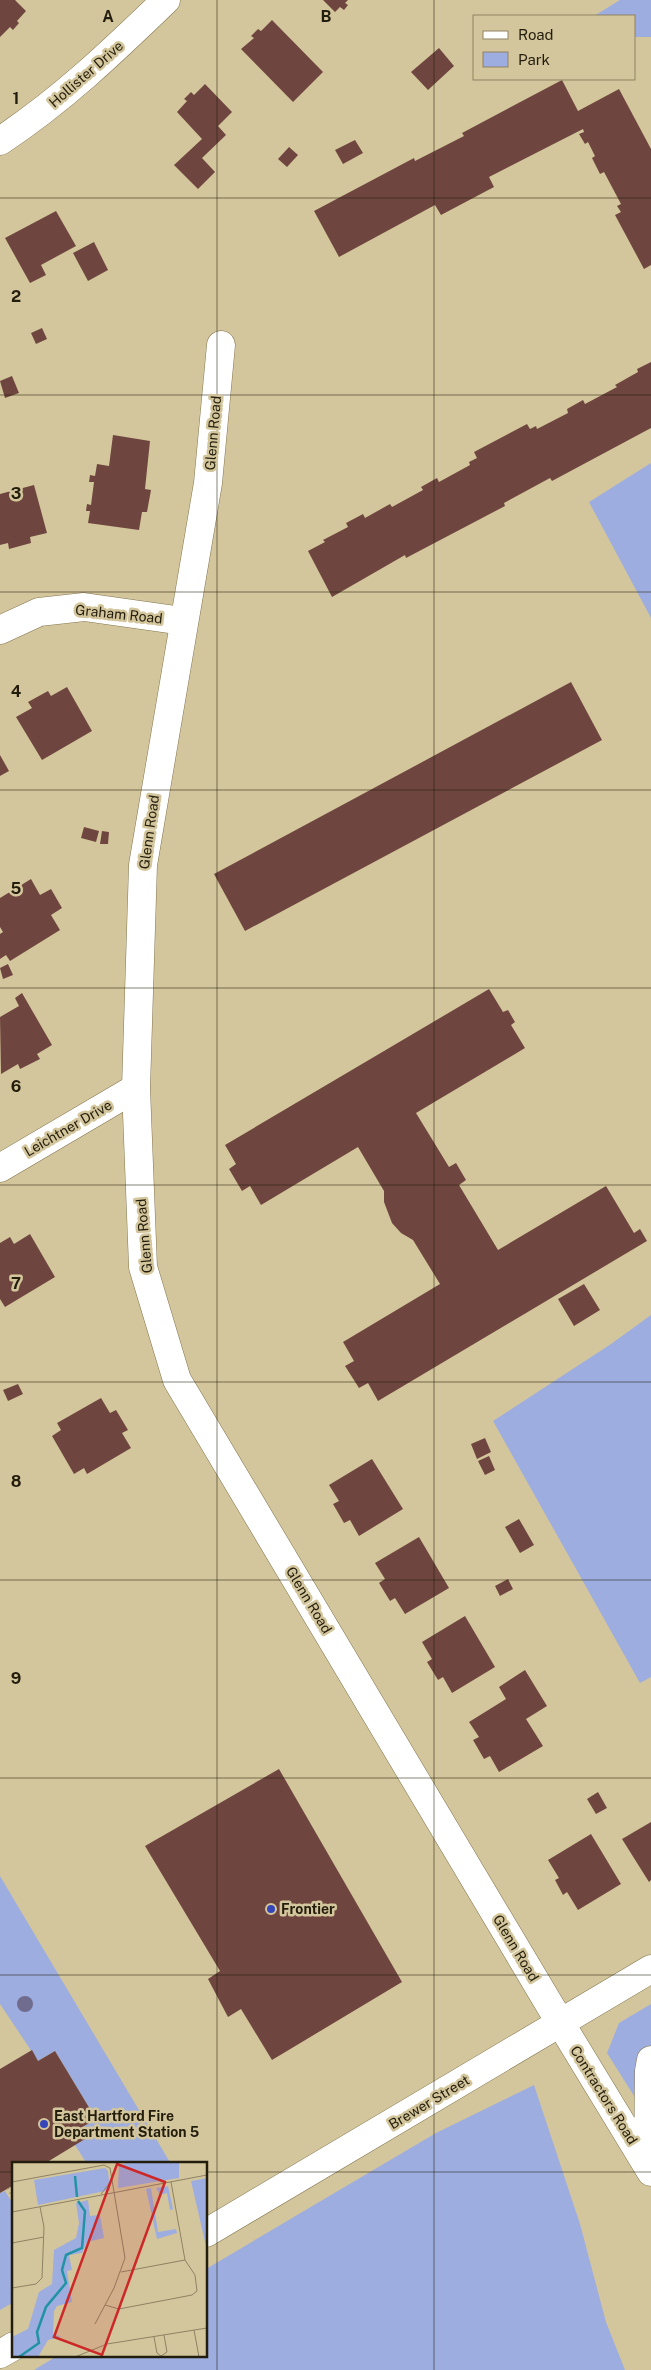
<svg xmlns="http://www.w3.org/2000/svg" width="651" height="2370" font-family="'Public Sans',sans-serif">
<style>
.green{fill:#9daddf}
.building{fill:#6f463f}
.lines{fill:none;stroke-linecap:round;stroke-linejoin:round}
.street-casing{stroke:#82754e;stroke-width:29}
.secondary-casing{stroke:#82754e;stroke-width:29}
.path{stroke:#998e6c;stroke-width:3;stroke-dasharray:1 4;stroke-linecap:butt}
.street{stroke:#fff;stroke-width:28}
.secondary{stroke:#fff;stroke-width:28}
.tree{fill:#6f6c8d}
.grid{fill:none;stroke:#231d0d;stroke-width:1;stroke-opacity:0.55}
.poi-dot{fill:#3645b8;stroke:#d4c69c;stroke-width:2}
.labels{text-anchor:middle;stroke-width:5;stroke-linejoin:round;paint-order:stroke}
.street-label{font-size:14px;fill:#231d0d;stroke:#d4c69c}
.poi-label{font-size:14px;font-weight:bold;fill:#231d0d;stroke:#d4c69c;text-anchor:start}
.inset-river{fill:none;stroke:#2193a5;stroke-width:2.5}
.inset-road{fill:none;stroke:#8d8263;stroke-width:1}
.view{fill:#cd2727;fill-opacity:0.15;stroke:#cd2727;stroke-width:2.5}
.inset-edge{fill:none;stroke:#231d0d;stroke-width:2.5}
.grid-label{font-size:16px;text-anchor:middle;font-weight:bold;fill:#231d0d;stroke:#d4c69c;stroke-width:5;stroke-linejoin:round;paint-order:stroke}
</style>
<rect width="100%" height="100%" fill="#d4c69c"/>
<path class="green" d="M620 0H651V37H635V16H594Z
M651 463V618L589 502Z
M651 1315V1677L640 1683 493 1421 611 1344Z
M0 1876 171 2164H87L75 2145 85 2139 79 2129 96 2119 55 2051 38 2061 0 2004Z
M651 2004V2123L607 2053 619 2023Z
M534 2085 580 2224 606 2322 625 2370H34L57 2356H206V2269L436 2133Z
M5 2191 14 2205V2302L0 2310V2193Z"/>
<path class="building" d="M0 0H15L26 11 17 21 19 23 13 30 10 27 0 37Z
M323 0H348L345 3 348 5 344 10 340 7 335 12Z
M272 20 323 72 293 102 241 49 254 38 251 36 258 29 261 31Z
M439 48 454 66 428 90 411 72Z
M562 80 578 111 619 89 651 149V265L644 269 615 215 621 212 617 206 621 204 604 172 600 174 592 158 595 156 588 142 585 144 579 134 584 132 583 129 489 177 494 187 441 215 435 205 339 257 314 211 414 158 415 161 464 136 462 133Z
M205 84 232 112 218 126 226 135 202 158 215 172 198 189 174 165 202 139 177 112 187 101 184 99 191 92 194 95Z
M355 140 363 153 343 164 335 150Z
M289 147 298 155 287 167 278 159Z
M56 211 76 246 41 265 46 275 30 283 5 238Z
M94 242 108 270 88 281 73 253Z
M42 328 47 339 36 344 31 333Z
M651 362V428L552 481 550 478 504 503 505 506 406 558 405 555 332 597 308 551 325 542 323 540 348 527 346 523 363 514 365 518 390 504 392 507 423 490 421 487 437 478 439 482 470 465 469 462 477 458 474 452 527 424 530 429 536 426 537 429 568 413 567 409 583 400 585 404 617 387 615 385 638 372 637 369Z
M12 376 19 393 5 398 0 381Z
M113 435 150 441 145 489 151 490 147 512H142L139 530 88 523 90 511H86L87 504 91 505 94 482H89L90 475 95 476 97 464 109 466Z
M34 485 47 533 30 537 31 543 9 549 8 543 0 545V494Z
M571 682 602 740 245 931 214 874Z
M67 687 92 731 42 760 16 717 32 708 28 702 48 691 51 696Z
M0 755 9 771 0 776Z
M84 827 99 831 96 842 81 838Z
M102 831 109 832 108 844H100Z
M31 879 40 895 51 889 62 908 51 915 60 930 10 961 6 955 0 959V934L3 932 0 927V898Z
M8 964 13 975 3 979 0 968Z
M489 989 503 1012 508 1010 515 1022 511 1025 525 1048 416 1113 449 1167 456 1163 466 1180 459 1185 498 1250 606 1186 634 1233 640 1229 647 1241 378 1401 368 1383 359 1388 345 1366 354 1361 343 1342 440 1284 413 1240 401 1233 392 1223 384 1202V1191L358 1147 261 1205 250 1186 242 1191 229 1169 236 1164 225 1145Z
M22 993 52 1045 37 1054 40 1059 20 1069 18 1064 1 1074 0 1017 19 1006 15 998Z
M30 1234 55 1277 5 1307 0 1299V1243L10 1237 14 1244Z
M584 1284 600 1310 574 1326 558 1299Z
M18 1384 23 1394 8 1401 3 1390Z
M101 1398 110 1413 116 1410 128 1430 122 1433 131 1448 87 1474 84 1468 74 1474 52 1436 61 1430 57 1423Z
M485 1438 491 1452 477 1459 471 1444Z
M489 1456 495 1470 485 1475 478 1461Z
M372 1459 403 1509 359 1536 350 1520 344 1523 333 1504 339 1501 329 1485Z
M519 1519 534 1545 520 1553 505 1527Z
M419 1537 449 1588 405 1614 395 1598 390 1601 379 1583 385 1579 375 1563Z
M508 1579 513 1589 500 1596 495 1586Z
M465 1616 495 1667 452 1693 443 1677 438 1680 427 1662 432 1659 422 1642Z
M525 1670 547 1706 526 1719 543 1746 499 1772 490 1756 484 1759 473 1740 479 1737 469 1722 506 1699 499 1687Z
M279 1769 402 1982 272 2060 241 2009 228 2017 208 1979 220 1971 145 1846Z
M598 1792 607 1808 596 1814 587 1799Z
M651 1822V1880L649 1882 622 1839Z
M591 1834 621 1884 578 1910 567 1892 563 1895 555 1880 559 1878 548 1860Z
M32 2050 38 2061 55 2051 96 2119 79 2129 85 2139 44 2164H14V2185L0 2193V2069Z"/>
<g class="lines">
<g class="street-casing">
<path id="street" d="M0 141C62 100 112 52 166 0
M221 345 208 483 143 865 136 1088 143 1267 177 1380 561 2024 651 2172
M0 630 39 612 84 607 183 621
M0 1168 136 1088
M648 2166 649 2071 651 2060"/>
</g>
<g class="secondary-casing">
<path id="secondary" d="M206 2233 651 1969
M0 2354 14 2346"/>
</g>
<path class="path" d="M8 2188 14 2199"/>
<use href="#street" class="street"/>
<use href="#secondary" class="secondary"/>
</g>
<circle class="tree" cx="25" cy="2004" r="8"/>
<path class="grid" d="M217 0V2370M434 0V2370M0 198H651M0 395H651M0 592H651M0 790H651M0 988H651M0 1185H651M0 1382H651M0 1580H651M0 1778H651M0 1975H651M0 2172H14M206 2172H651"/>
<g class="poi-dot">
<circle cx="271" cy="1909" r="5"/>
<circle cx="44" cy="2124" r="5"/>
</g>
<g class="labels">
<g class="street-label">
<text transform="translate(86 74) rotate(-41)" y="5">Hollister Drive</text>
<text transform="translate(213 433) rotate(-85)" y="5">Glenn Road</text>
<text transform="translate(119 614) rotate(6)" y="5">Graham Road</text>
<text transform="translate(149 832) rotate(-82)" y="5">Glenn Road</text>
<text transform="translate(68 1128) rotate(-30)" y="5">Leichtner Drive</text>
<text transform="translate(144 1236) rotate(-95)" y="5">Glenn Road</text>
<text transform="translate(309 1600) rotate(59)" y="5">Glenn Road</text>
<text transform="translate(516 1948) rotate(59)" y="5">Glenn Road</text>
<text transform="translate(604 2095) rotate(58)" y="5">Contractors Road</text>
<text transform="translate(429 2102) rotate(-31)" y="5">Brewer Street</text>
</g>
<g class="poi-label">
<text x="281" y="1914">Frontier</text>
<text x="54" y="2121">East Hartford Fire<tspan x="54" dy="16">Department Station 5</tspan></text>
</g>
</g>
<g transform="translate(12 2162)">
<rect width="195" height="195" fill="#d4c69c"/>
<path d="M119 0H167V16L106 26 107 3ZM93 6 96 9 98 28 26 43 22 18ZM195 16V106L194 84 179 19ZM156 24 161 47 158 48 155 31 148 33 144 26ZM139 26 146 70 164 67 165 71 145 77 134 27ZM76 38 78 54 88 53 92 76 75 80 70 91 57 93 60 108 55 109 60 140 45 144 42 149 41 172 49 175 36 178 26 195H0V175L16 167 27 130 40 122 42 88 64 76 67 61 64 41Z" fill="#9daddf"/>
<path class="inset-river" d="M63 14 65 35M7 195 27 181 25 170 34 145 54 121 50 108 54 93 70 86 73 49 66 39"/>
<path class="inset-road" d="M0 20 92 3 98 6 113 96 102 126 83 162M89 32 100 18M0 50 195 13M0 81 32 75M109 110 173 98M0 126 24 122 30 116 32 65 28 45M93 143 107 147 180 133 185 129 183 113 173 98 159 20M182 168 187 195M142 175 145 191 149 194 155 190 152 173M63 195 95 182 195 166"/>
<path class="view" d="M105 2 153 20 90 193 42 175Z"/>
<rect width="195" height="195" class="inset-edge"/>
</g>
<g class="grid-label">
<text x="108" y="22">A</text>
<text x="326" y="22">B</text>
<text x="16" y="104">1</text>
<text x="16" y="302">2</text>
<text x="16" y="499">3</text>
<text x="16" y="697">4</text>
<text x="16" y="894">5</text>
<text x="16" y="1092">6</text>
<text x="16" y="1289">7</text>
<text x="16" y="1487">8</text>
<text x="16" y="1684">9</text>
</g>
<rect x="473" y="15" width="162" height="65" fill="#d4c69c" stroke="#8d8263"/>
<rect x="483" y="31" width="25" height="8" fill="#ffffff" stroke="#8d8263"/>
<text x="518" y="40" font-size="15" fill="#231d0d">Road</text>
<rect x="483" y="52" width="25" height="15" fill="#9daddf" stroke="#8d8263"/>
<text x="518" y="65" font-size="15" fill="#231d0d">Park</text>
</svg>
